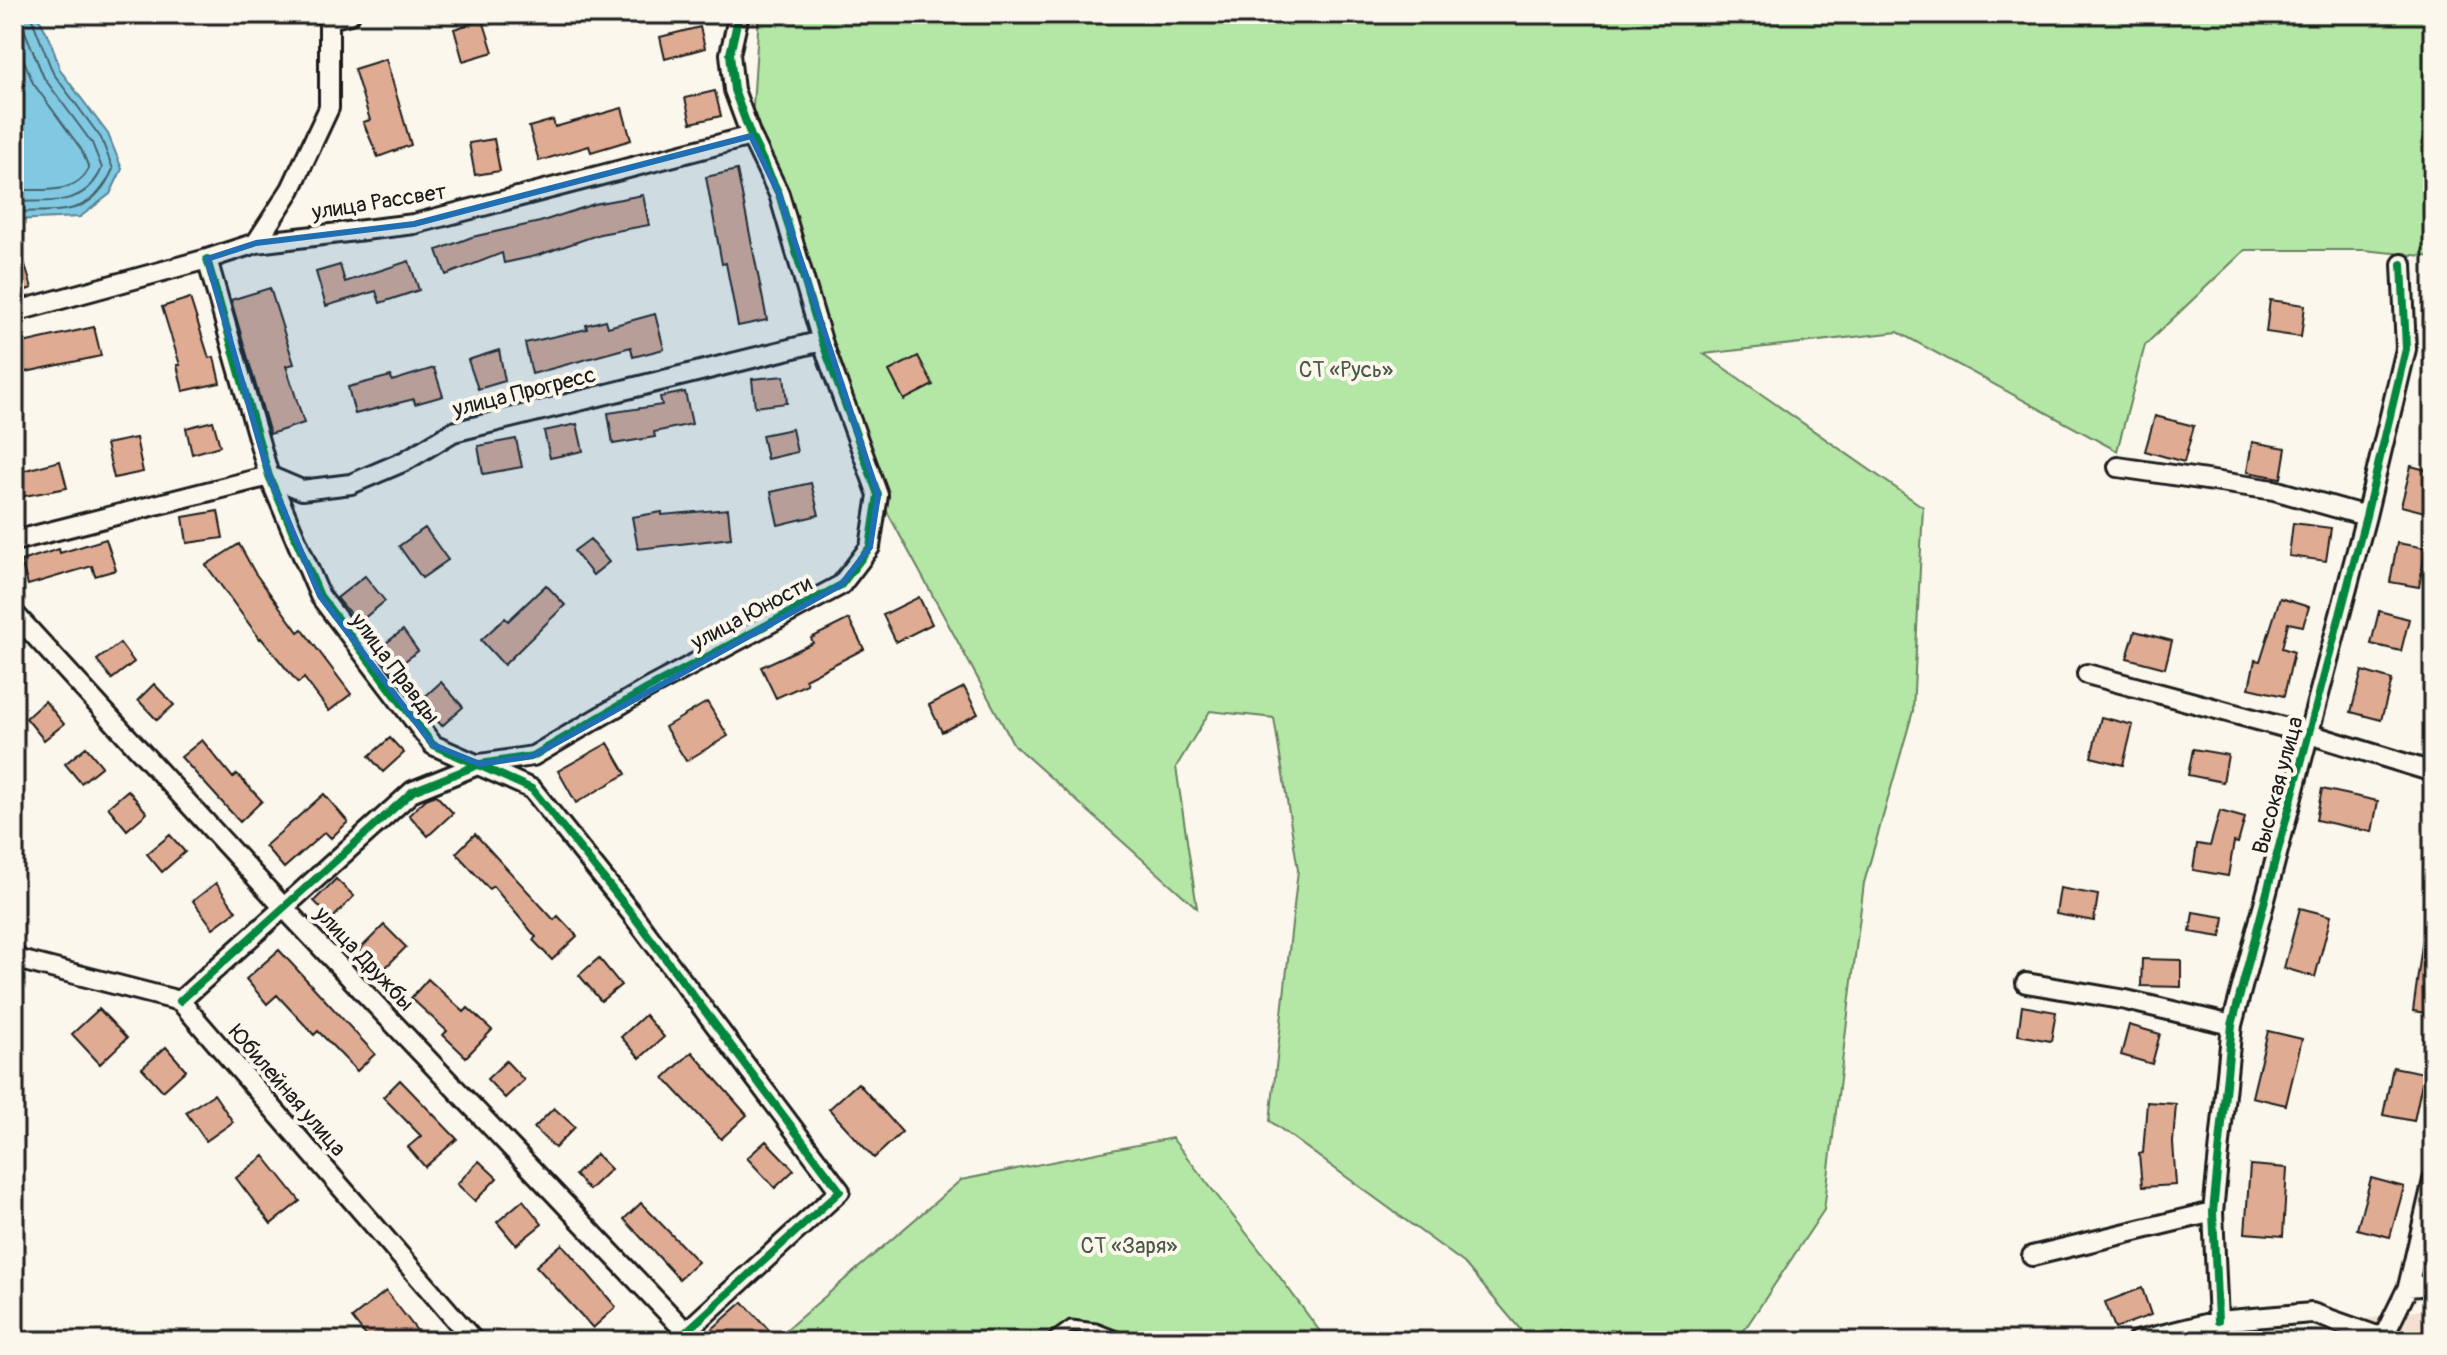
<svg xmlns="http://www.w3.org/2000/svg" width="2447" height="1355" font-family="Pangolin,sans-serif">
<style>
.built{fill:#f3e0d1}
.green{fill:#b4e6a6;stroke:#688161;stroke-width:2}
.water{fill:#81c9e2;stroke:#598493;stroke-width:2}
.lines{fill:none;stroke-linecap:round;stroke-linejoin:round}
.shore{stroke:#44616b;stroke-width:2}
.building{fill:#dfab92;stroke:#1c1c1c;stroke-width:2}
.lane-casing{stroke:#1c1c1c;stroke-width:15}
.street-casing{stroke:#1c1c1c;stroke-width:24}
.lane{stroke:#fbf7ec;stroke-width:9}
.street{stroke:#fbf7ec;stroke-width:18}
.cycleway-casing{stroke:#fbf7ec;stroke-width:13}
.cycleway{stroke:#00873e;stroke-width:8}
.marked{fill:#1f6fb2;fill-opacity:0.2;stroke:#1f6fb2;stroke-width:6;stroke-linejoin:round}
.labels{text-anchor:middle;stroke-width:8;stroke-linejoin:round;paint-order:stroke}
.street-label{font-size:22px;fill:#1c1c1c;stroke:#fbf7ec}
.park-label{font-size:22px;fill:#4a5945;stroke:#fbf7ec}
</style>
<rect width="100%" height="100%" fill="#fbf7ec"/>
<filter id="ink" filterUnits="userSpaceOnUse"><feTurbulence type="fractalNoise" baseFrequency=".0125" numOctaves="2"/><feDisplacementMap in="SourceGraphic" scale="16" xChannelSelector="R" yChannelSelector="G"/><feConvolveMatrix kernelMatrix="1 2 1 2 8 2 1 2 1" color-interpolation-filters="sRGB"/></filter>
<g filter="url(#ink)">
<path class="built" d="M2433 1308V1341H2336L2334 1324Z"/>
<path class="green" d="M759 14H2433V257L2363 250H2245L2145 345 2117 451 1898 332 1704 354 1923 507 1913 711 1864 883 1824 1210 1737 1341H1530L1464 1263 1270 1121 1298 870 1274 718 1210 711 1176 767 1197 908 1014 745 878 495 751 136Z
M1172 1138 1265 1257 1327 1341H773L961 1180Z"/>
<path class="water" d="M14 14 37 15 50 39 60 70 108 134 122 169 110 194 80 217 14 220Z"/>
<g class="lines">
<path class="shore" d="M14 35 33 83 81 149 89 168C77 196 39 189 14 190
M14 202C50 200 85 208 102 168L92 143 44 78 21 22 20 14
M14 212C60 210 91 219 113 169L101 138 53 73 30 14"/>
</g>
<path class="building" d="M483 20 493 52 463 61 454 29Z
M700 27 705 48 665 59 660 37Z
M386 59 411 145 378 157 363 122 370 120 354 69Z
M715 91 721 116 691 123 685 98Z
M622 108 631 140 591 152 589 146 539 161 529 127 553 120 555 127Z
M494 139 500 171 475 175 469 143Z
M737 170 767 320 738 326 726 263 722 264 706 177Z
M643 195 649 225 600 234 536 256 504 263 502 253 446 275 437 250 472 237 540 222 594 204Z
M18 242 32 288 14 294V243Z
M409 261 419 290 380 303 376 291 326 306 316 272 340 265 345 282Z
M270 288 294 364 286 366 304 423 270 434 231 300Z
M190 298 209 358 214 357 220 383 183 391 177 365H180L162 307Z
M2270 300 2305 305 2301 337 2266 332Z
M655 314 664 349 633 357 631 347 532 374 525 343 587 329 586 325 606 320 608 327Z
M94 327 101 356 21 373 14 345Z
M499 350 505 381 478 389 468 360Z
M918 356 933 385 904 400 889 371Z
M434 368 443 396 415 404 414 399 355 414 348 387 391 376 392 381Z
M784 376 787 403 755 407 752 379Z
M685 392 692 424 654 432 655 437 613 444 608 413 662 405 660 397Z
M2155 416 2194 426 2184 462 2145 451Z
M213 421 220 446 192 454 186 428Z
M577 424 583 451 550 458 544 431Z
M792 429 797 452 767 459 762 435Z
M136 438 143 472 114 478 106 444Z
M516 439 522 467 483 474 478 446Z
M2252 442 2286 448 2281 478 2247 472Z
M60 461 67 488 14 498V473Z
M2411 466 2433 472V514L2401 506Z
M811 483 819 515 778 525 771 492Z
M728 509 731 538 638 549 632 517 662 512V515Z
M218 511 223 538 187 543 183 517Z
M2293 523 2331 528 2326 561 2289 556Z
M425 528 448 560 422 578 399 546Z
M106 539 116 570 95 576 92 566 28 585 21 561 59 549 60 553Z
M590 539 609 562 593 575 574 551Z
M2397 543 2426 548 2419 587 2390 582Z
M239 544 255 573 298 632 302 629 351 694 329 711 304 678 298 683 261 638 260 639 206 565Z
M365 576 385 601 358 623 337 598Z
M546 585 565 605 504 665 481 640 505 618 508 621Z
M919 597 932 624 896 642 883 615Z
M2280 598 2309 607 2303 626 2288 623 2282 648 2294 652 2284 696 2249 688 2255 660 2260 661Z
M2379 611 2409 619 2401 651 2371 644Z
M849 619 864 649 805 679 807 684 776 698 761 667 813 643 811 638Z
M403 630 418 651 393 670 377 650Z
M2135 631 2172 641 2165 668 2127 658Z
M120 643 134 662 112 679 97 660Z
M2362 671 2392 680 2381 720 2351 712Z
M441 682 463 707 442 726 420 701Z
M154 684 174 705 157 720 138 700Z
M964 687 978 714 942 732 929 705Z
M45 701 64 724 44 740 26 718Z
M707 702 728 736 686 761 665 727Z
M2101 717 2133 725 2123 765 2091 757Z
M390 738 404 753 383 772 369 756Z
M202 740 233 778 237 774 262 801 240 822 181 757Z
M608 743 626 774 576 803 558 771Z
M86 747 102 766 81 783 65 764Z
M2193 749 2228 755 2223 782 2188 775Z
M2322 789 2378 801 2372 832 2316 820Z
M128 790 147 813 127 830 108 807Z
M324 794 348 822 331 838 325 832 284 868 265 846Z
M436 795 453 813 428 836 409 815 426 799Z
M2220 811 2245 818 2238 843 2234 842 2228 876 2193 870 2197 844 2210 846Z
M475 834 554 920 558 916 577 936 552 960 533 940 536 937 493 886 489 889 456 853Z
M170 835 185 852 162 872 147 854Z
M336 879 354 896 332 919 314 901Z
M216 883 236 911 213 928 193 901Z
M2060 888 2098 895 2094 921 2056 914Z
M2300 908 2331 916 2315 977 2284 968Z
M2193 912 2224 917 2221 937 2190 932Z
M384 925 406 947 381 972 359 950Z
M2423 938 2433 939V1014L2413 1011Z
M279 950 375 1054 357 1071 318 1031 314 1035 277 995 267 1004 246 979Z
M599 958 621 985 601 1001 579 975Z
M2142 959 2181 960V987L2141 986Z
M428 979 464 1012 468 1008 492 1030 466 1057 443 1035 447 1031 411 998Z
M2022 1006 2056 1012 2051 1041 2018 1035Z
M99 1009 127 1038 100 1064 72 1034Z
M645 1015 664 1037 640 1058 621 1037Z
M2129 1025 2160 1034 2152 1064 2121 1055Z
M2268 1031 2302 1039 2286 1105 2252 1097Z
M166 1047 186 1070 163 1091 142 1068Z
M692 1052 747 1115 721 1139 664 1078Z
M506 1061 524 1080 505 1098 487 1079Z
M2393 1067 2424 1073 2414 1121 2383 1115Z
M400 1080 457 1139 425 1167 408 1147 421 1136 383 1097Z
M858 1083 902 1132 874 1158 829 1109Z
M214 1094 233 1122 206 1141 186 1112Z
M2147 1102 2176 1104 2173 1143 2176 1185 2142 1187 2139 1154 2143 1153Z
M554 1108 575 1127 555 1148 534 1128Z
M766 1141 794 1170 775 1188 747 1158Z
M596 1154 611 1169 589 1190 575 1175Z
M264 1156 300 1201 271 1224 236 1178Z
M479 1161 497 1178 475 1201 457 1184Z
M2250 1165 2287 1168 2283 1236 2245 1233Z
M2371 1178 2404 1187 2390 1237 2357 1229Z
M523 1200 542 1224 516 1245 497 1222Z
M641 1203 698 1262 679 1279 624 1219Z
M562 1244 616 1307 593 1328 536 1266Z
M2142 1288 2151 1315 2115 1328 2105 1302Z
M386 1291 425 1341H370L352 1318Z
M743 1302 770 1331 759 1341H721L711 1330Z"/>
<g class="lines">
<g class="lane-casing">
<path id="lane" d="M1050 1341 1071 1326 1096 1329 1127 1341"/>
</g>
<g class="street-casing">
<path id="street" d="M329 19 350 14
M256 243 291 189 329 108V19L322 14
M207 259 269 476 320 596 433 745 532 789 632 914 840 1191 676 1341
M14 312 207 259 256 243 414 224 751 136
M2118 467 2274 490 2366 516
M14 541 269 476 302 490 351 484 405 461 453 432 822 341
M14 613 285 909 686 1332
M2087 674 2309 734 2433 772
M14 954 20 960 180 1001 474 1341
M2026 983 2126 1000 2232 1025
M180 1001 413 791 480 764 533 756 647 689 841 585 870 547 878 495 822 341 779 194 751 136 734 90 730 54 739 14
M2032 1256 2213 1212
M2408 1287 2433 1285
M2218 1321 2213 1212 2232 1025 2366 516 2406 349 2402 264
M2137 1341 2218 1321 2312 1313 2383 1338 2408 1287 2433 1180"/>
</g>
<use href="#lane" class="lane"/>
<use href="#street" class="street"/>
<g class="cycleway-casing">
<path id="cycleway" d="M207 259 269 476 320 596 433 745 532 789 632 914 840 1191 676 1341
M180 1001 413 791 480 764 533 756 647 689 841 585 870 547 878 495 822 341 779 194 751 136 734 90 730 54 739 14
M2218 1321 2213 1212 2232 1025 2366 516 2406 349 2402 264"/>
</g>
<use href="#cycleway" class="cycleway"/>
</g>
</g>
<path class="marked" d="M751 136 779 194 878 495 870 547 841 585 533 756 480 764 433 745 320 596 269 476 207 259 256 243 414 224Z"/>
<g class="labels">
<g class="street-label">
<text transform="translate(379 201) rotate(-9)" y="8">улица Рассвет</text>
<text transform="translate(524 391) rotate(-14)" y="8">улица Прогресс</text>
<text transform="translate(751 612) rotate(-28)" y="8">улица Юности</text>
<text transform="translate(396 668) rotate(53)" y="8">улица Правды</text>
<text transform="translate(2277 785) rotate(-75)" y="8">Высокая улица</text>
<text transform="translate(365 958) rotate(47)" y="8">улица Дружбы</text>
<text transform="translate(288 1090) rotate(49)" y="8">Юбилейная улица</text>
</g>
<g class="park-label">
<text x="1346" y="377">СТ «Русь»</text>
<text x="1129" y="1253">СТ «Заря»</text>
</g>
</g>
<rect width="2447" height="1355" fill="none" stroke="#fbf7ec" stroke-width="48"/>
<rect x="24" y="24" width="2399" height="1307" fill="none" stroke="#1c1c1c" stroke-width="3" filter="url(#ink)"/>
</svg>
